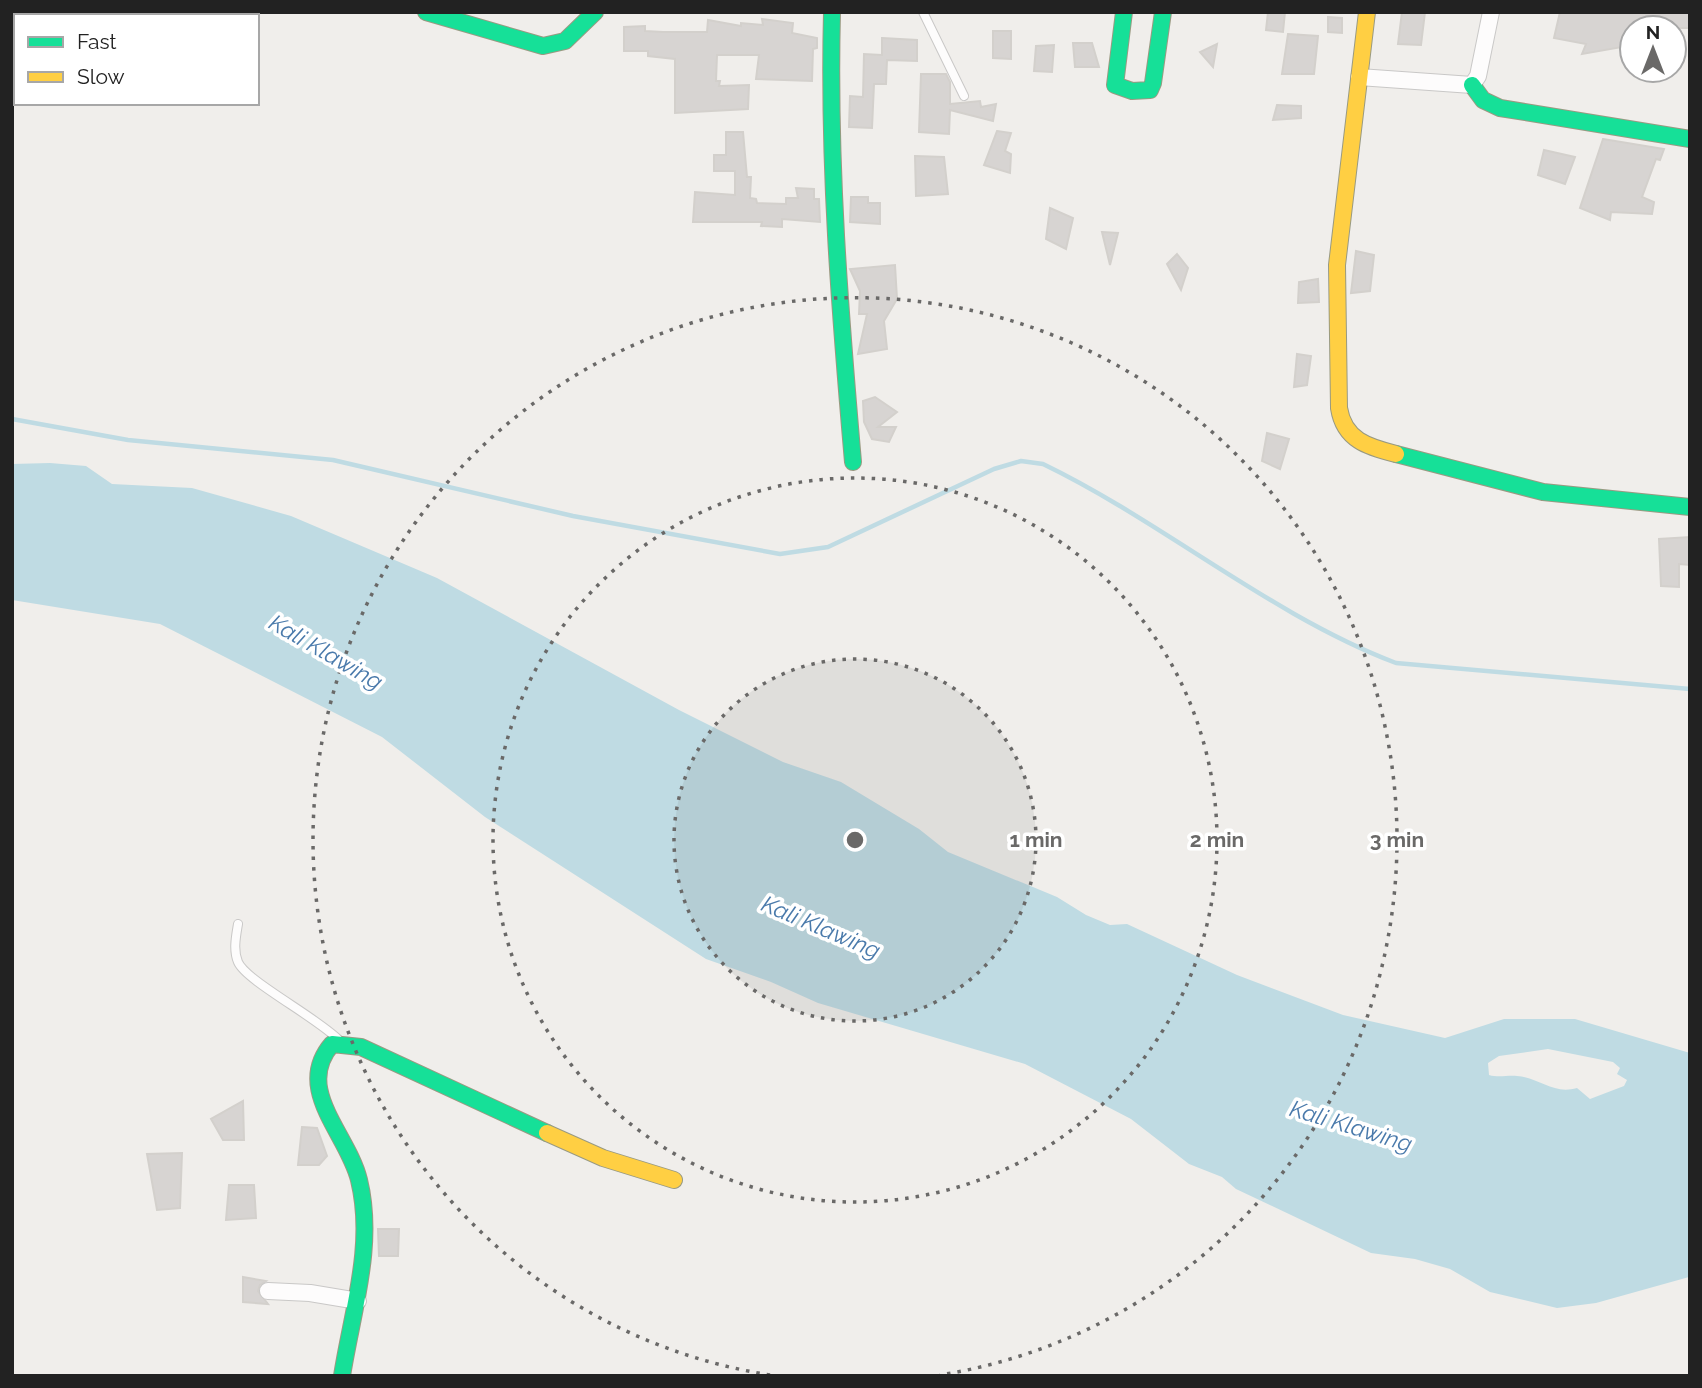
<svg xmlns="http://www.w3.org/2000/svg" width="1702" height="1388" font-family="Raleway,sans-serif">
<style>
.water{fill:#bfdbe3;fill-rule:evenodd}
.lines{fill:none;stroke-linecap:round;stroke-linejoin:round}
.stream{stroke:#bfdbe3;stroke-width:4.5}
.building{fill:#d7d4d2;stroke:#d3d0cc;stroke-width:2}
.lane-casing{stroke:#c9c8c7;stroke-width:10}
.street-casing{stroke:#c9c8c7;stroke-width:18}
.fast-casing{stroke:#999a82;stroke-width:18}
.slow-casing{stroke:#999a82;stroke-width:18}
.lane{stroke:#fdfcfc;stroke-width:8}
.street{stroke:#fdfcfc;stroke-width:16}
.fast{stroke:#16e098;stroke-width:16}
.slow{stroke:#ffcf43;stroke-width:16}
.ring{fill:none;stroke:#6a6968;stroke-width:3.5;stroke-dasharray:3.5 7}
.labels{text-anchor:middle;stroke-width:7;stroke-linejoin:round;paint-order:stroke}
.water-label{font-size:23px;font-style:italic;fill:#4a7aab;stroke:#fff}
.centre{fill:#6a6968;stroke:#fff;stroke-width:3.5}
.ring-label{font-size:21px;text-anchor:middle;font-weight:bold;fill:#6a6968;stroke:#fff;stroke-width:7;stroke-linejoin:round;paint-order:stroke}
</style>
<rect width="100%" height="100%" fill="#f0eeeb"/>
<path class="water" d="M50 463 86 466 112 484 192 488 291 516 437 578 679 710 783 762 841 782 919 829 948 852 1057 897 1086 915 1110 925 1127 924 1237 975 1343 1015 1445 1038 1504 1019H1575L1690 1053 1689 1277 1596 1303 1557 1308 1490 1292 1450 1269 1415 1259 1371 1253 1236 1189 1222 1177 1189 1164 1131 1119 1025 1064 818 1003 771 982 706 959 485 817 382 737 160 624 12 600V464ZM1548 1049 1613 1062 1620 1068 1617 1074 1627 1080 1624 1086 1590 1099 1577 1088C1553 1095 1540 1078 1517 1076 1507 1075 1499 1078 1489 1075L1488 1063 1499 1056Z"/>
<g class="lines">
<path class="stream" d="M12 419 128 440 333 460 573 516 780 554 828 547 994 469 1021 461 1043 464C1163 522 1272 616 1396 663L1690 689"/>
</g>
<path class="building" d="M1268 12H1285L1283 32 1266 30Z
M1402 12H1425L1421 45 1398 44Z
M1560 12H1690V28H1630L1628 46 1582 54 1586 44 1554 38Z
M1328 17 1342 18V33L1328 32Z
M762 19 793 23 792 33 817 38V48L813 49 812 81 756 79 759 55H717L716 81H720L719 86 749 85 748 109 675 113V59L648 56V51H624V27L645 26V31L663 32H707L708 20 741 26V23L763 25Z
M993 31H1011V59L993 58Z
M1288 34 1318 36 1314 74H1282Z
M882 38 917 40V61L887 60 886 84H874L872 128 849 127 850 96 863 97 864 54 882 55Z
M1073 43H1092L1099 67H1075Z
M1217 44 1213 67 1200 52Z
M1054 45 1052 72 1034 71 1036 46Z
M921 74H946L950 82V104L980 101 981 107 996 104 993 121 950 110 949 134 919 132Z
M1277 105 1301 106V118L1273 120Z
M997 131 1011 133 1005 151 1011 154 1010 173 984 165Z
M726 132H743L747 177H751L750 198 756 199 757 203 786 204V198H798L796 188 814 189V199H819L820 222 782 219V227L761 226 762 222H693L695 192 735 195V171H714V155H726Z
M1603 139 1664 149 1660 160 1656 159 1642 197 1654 202 1652 214 1611 212 1610 220 1580 208Z
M1544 150 1575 157 1565 184 1538 175Z
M915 156 944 157 948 194 916 196Z
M851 197H868V203H880V224L850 222Z
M1050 208 1073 218 1066 249 1046 239Z
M1102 232 1118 233 1110 265Z
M1356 251 1374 255 1370 291 1351 293Z
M1177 254 1188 268 1181 290 1167 264Z
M895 265 897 299 884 321 887 349 858 354 867 314H859L860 291 850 269Z
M1318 279 1319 302 1298 303 1299 282Z
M1297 354 1311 356 1307 385 1294 387Z
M875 397 897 412 878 427H896L889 442 872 439 864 422 863 401Z
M1267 433 1289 439 1280 469 1262 461Z
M1690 537V565L1679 564V587L1661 586 1659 539Z
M243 1101 244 1140H223L211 1119Z
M302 1127 317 1128 327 1156 319 1165H298Z
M182 1153 180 1208 157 1210 147 1154Z
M229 1185H254L256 1218 226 1220Z
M378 1229H399L398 1256H379Z
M243 1277 266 1281 260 1285 258 1291 268 1304 243 1302Z"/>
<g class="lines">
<g class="lane-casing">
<path id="lane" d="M923 12 964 96
M238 924C236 936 233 950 238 962 246 981 318 1018 340 1041"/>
</g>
<g class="street-casing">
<path id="street" d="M127 12 128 16
M1359 77 1472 85 1478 76 1491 12
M268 1291 310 1293 358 1301"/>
</g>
<g class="fast-casing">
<path id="fast" d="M426 12 543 46 565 41 595 12
M832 12C828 163 840 312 853 462
M1124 12 1115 85 1132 91 1150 90 1153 83 1163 12
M147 16 153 12
M12 34 16 35
M1472 85 1483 100 1500 108 1690 139
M1396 454 1543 492 1690 507
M342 1376C352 1312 375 1245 359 1180 348 1134 293 1089 332 1044L361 1047 547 1133"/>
</g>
<g class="slow-casing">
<path id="slow" d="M1367 12 1337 265 1339 408C1344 440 1368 447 1396 454
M547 1133 603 1158 674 1180"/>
</g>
<use href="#lane" class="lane"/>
<use href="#street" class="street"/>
<use href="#fast" class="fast"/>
<use href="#slow" class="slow"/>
</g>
<circle cx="855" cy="840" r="181" fill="#6a6968" fill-opacity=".12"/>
<g class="ring">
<circle cx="855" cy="840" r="181"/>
<circle cx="855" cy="840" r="362"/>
<path d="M770 1375A542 542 0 1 1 940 1375"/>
</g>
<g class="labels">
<g class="water-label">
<text transform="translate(326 652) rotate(30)" y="8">Kali Klawing</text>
<text transform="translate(821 927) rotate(23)" y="8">Kali Klawing</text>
<text transform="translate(1351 1126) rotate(17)" y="8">Kali Klawing</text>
</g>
</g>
<circle cx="855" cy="840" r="10" class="centre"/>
<g class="ring-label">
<text x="1036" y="847">1 min</text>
<text x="1217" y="847">2 min</text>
<text x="1397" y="847">3 min</text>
</g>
<rect width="1702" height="1388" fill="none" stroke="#222222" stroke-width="28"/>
<rect x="14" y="14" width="245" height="91" fill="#ffffff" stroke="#a7a7a7" stroke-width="2"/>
<rect x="28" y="37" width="35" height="10" fill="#16e098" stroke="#a7a7a7" stroke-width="2"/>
<text x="77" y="49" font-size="21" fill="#222222">Fast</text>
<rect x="28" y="72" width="35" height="10" fill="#ffcf43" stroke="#a7a7a7" stroke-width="2"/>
<text x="77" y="84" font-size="21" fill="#222222">Slow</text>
<g transform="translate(1653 49)"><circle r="33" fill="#ffffff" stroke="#a7a7a7" stroke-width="2"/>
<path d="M0-5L12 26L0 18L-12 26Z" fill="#6a6968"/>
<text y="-10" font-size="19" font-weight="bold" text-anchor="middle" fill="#222222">N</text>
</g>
</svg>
